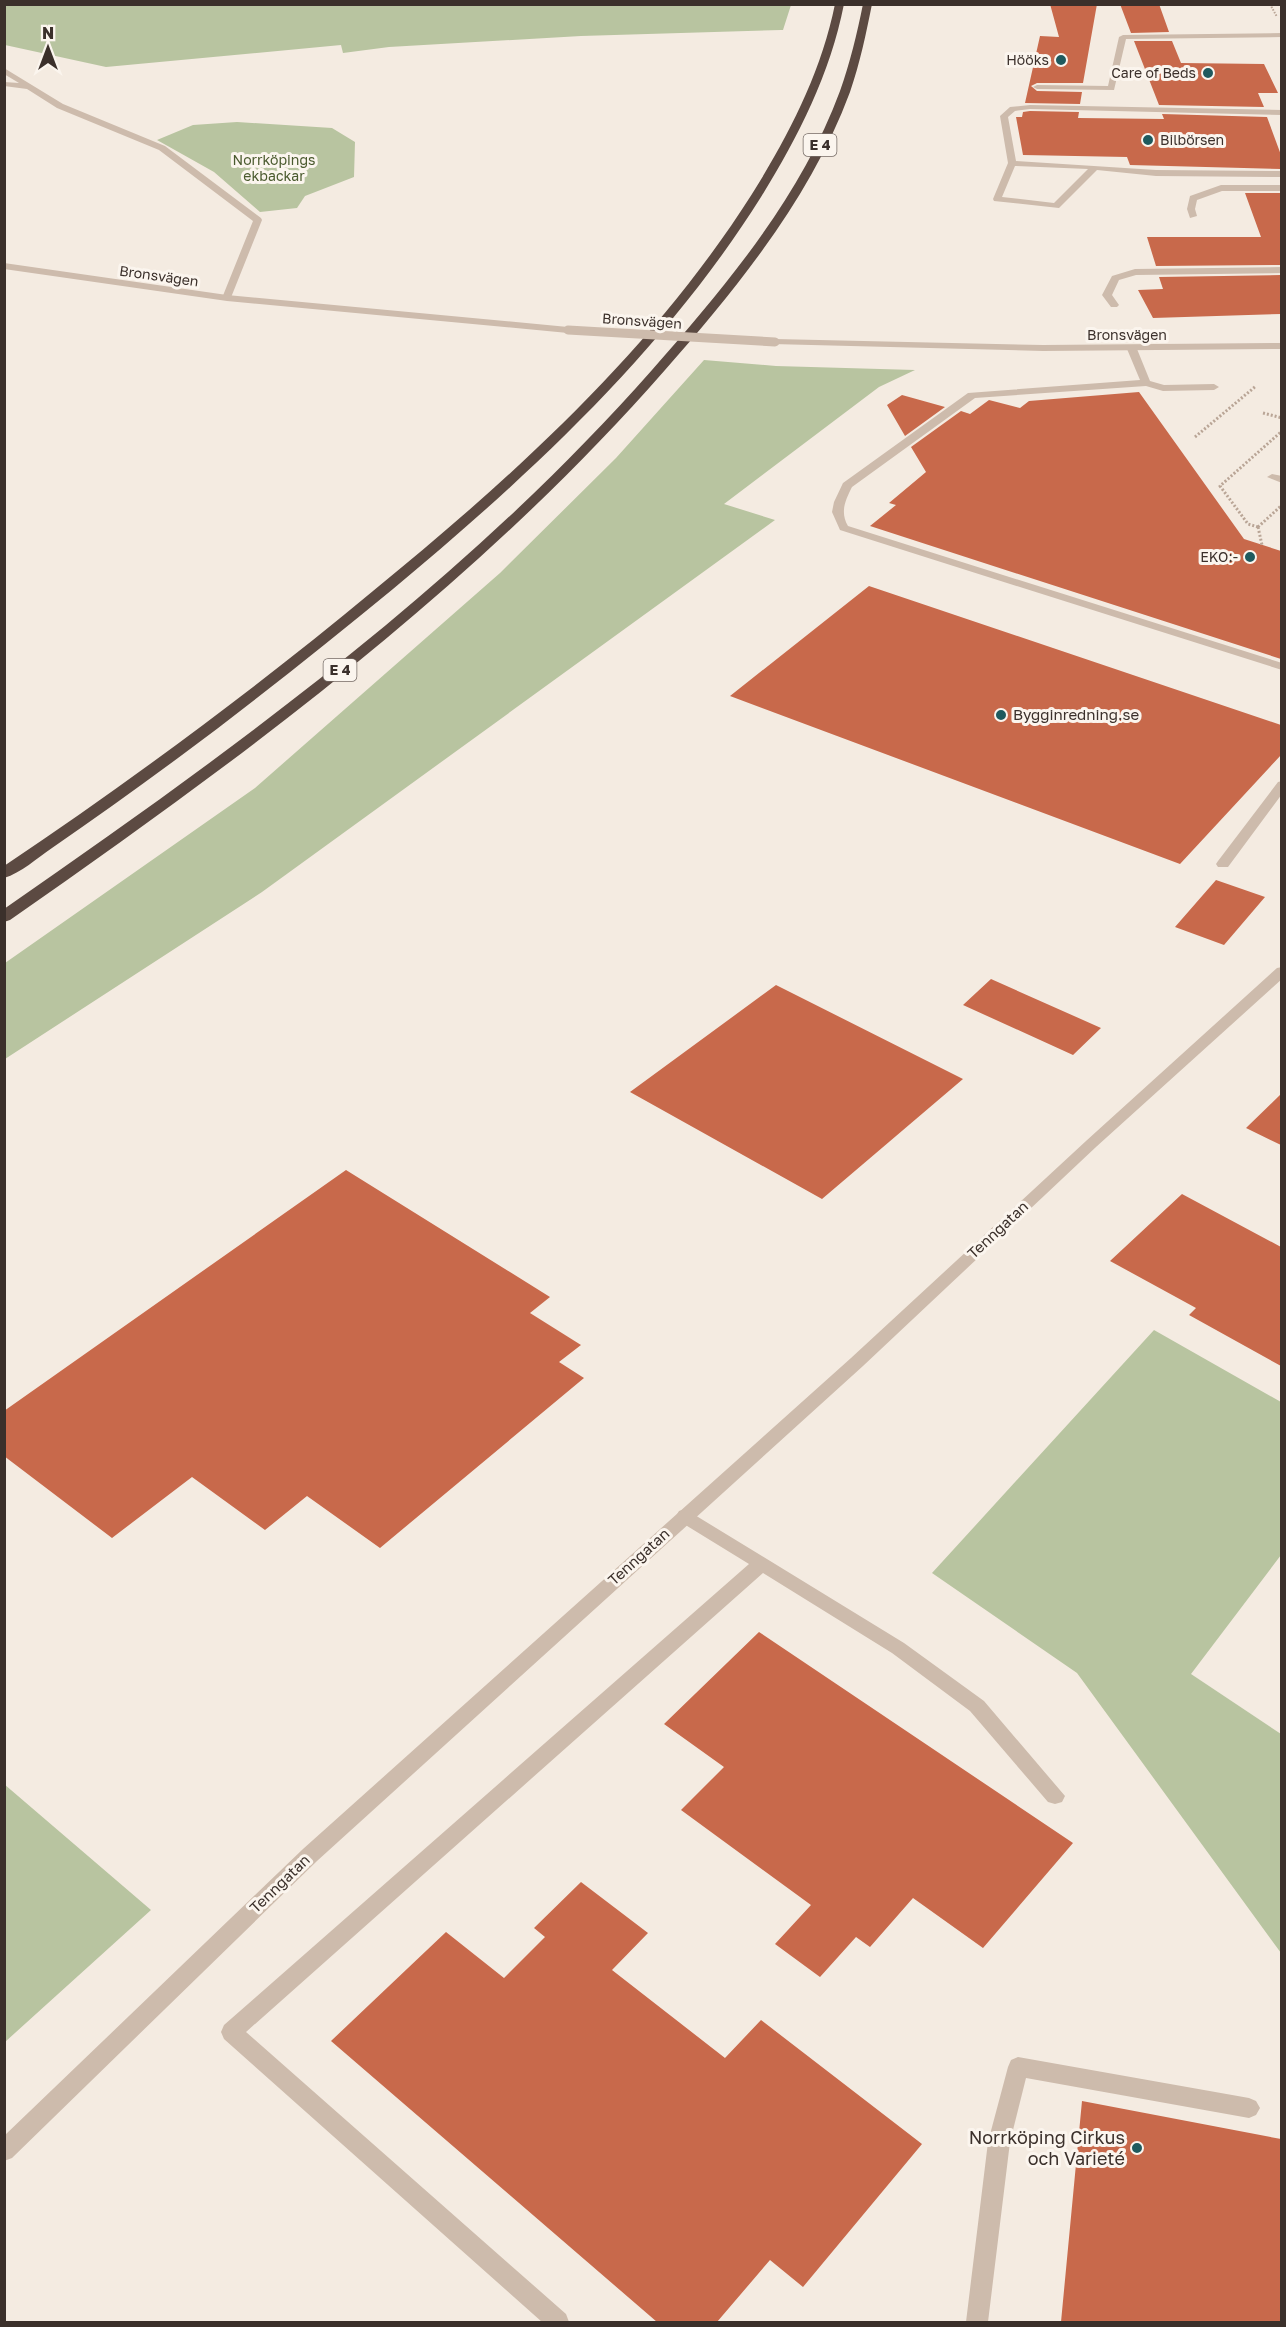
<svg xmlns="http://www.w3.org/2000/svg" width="1286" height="2327" font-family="'Golos Text',sans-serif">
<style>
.green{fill:#b8c4a0}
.building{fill:#c8694b}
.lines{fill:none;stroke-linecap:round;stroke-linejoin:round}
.path-far1{stroke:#b9a596;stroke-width:2;stroke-dasharray:1.5 1.5;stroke-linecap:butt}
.path{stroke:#b9a596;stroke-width:3;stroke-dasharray:2 2;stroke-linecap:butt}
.service{fill:#cdbbac;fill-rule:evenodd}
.minor{fill:#cdbbac;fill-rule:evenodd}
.motorway{fill:#5c4a42;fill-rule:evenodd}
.minor-bridge{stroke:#cdbbac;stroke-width:9}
.poi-dot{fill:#1f5a5e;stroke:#fbf5ee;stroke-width:2}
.labels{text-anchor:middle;stroke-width:6;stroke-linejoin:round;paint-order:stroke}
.far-poi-label{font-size:14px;fill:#3b302b;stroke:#fbf5ee;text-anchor:end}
.shield{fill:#fbf5ee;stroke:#756b66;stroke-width:1.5}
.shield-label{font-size:14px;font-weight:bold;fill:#3b302b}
.far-park-label{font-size:14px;fill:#4a5a2e;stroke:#fbf5ee}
.far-street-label{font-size:14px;fill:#3b302b;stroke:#fbf5ee}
.poi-label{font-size:15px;fill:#3b302b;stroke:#fbf5ee;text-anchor:start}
.street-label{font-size:15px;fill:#3b302b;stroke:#fbf5ee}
.near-poi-label{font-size:18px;fill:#3b302b;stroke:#fbf5ee;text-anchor:end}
</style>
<rect width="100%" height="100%" fill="#f4ebe1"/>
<path class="green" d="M5 4H791V5L783 30H781L581 36 389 47 343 53 341 45 106 67 5 45Z
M237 122 332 128 355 142 354 177 305 196 297 208 260 212 214 172 157 140 193 125Z
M704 360 776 366 915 370 879 387 724 504 775 520 262 892 5 1059V963L255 788 500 573 616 458Z
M1154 1330 1281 1402V1555L1191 1674 1281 1734V1953L1077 1673 932 1573Z
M4 1784 151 1910 5 2042H4Z"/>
<path class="building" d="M1050 4H1097L1083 83H1037L1031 86 1037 91 1082 92 1080 104 1025 103 1040 36 1059 37Z
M1120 4H1159L1169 32 1131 33Z
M1134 41H1172L1181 63 1264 64 1278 93H1258L1264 107 1159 105Z
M1030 111 1079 112 1078 118 1164 119 1162 114 1267 117 1281 155V169L1130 165 1127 157 1023 155 1016 117H1022L1023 112Z
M1245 193H1281V265L1156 266 1147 237H1261Z
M1281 275V314L1153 318 1138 290 1163 289 1159 277Z
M1139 392 1244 539 1281 551V659L870 526 896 505 889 503 926 472 911 447 961 411 970 414 989 400 1020 408 1029 401Z
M902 395 945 407 905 436 887 405Z
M869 586 1281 725V755L1180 864 730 696Z
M1216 880 1265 897 1224 945 1175 927Z
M991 979 1101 1028 1073 1055 963 1005Z
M776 985 963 1079 822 1199 630 1092Z
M1281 1094V1145L1246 1128Z
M346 1170 550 1297 530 1313 581 1345 559 1362 584 1378 380 1548 307 1496 265 1530 192 1477 112 1538 4 1456V1411Z
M1182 1194 1281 1247V1366L1189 1315 1196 1308 1110 1261Z
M759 1632 1073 1843 983 1948 913 1898 870 1947 856 1937 820 1977 775 1944 811 1905 681 1810 724 1767 664 1724Z
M581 1882 648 1933 612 1970 725 2058 761 2020 922 2144 803 2287 770 2260 717 2322H657L331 2041 446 1932 504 1978 545 1937 534 1928Z
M1082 2101 1281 2139V2322H1061Z"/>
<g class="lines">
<path class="path-far1" d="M1270 4 1277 17"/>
<path class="path" d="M1263 413 1282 418
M1195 437 1256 386
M1258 527 1248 524 1220 486 1282 431
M1258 527 1282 505
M1258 527 1262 545"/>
<path class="service" d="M1282 33V37L1126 39 1114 90 1037 89 1033 87 1037 85 1108 86 1119 37 1123 35Z
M4 68 63 104 165 146 261 218 262 220 230 300 222 298 253 221 159 150 57 108 27 89 4 86V82L19 83 4 74Z
M1030 105 1282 110V115L1030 109 1015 111 1008 117 1016 161 1156 170 1282 171V177L1156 176 1097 170 1059 208 994 201 993 199 1008 163 1000 116 1010 107ZM1015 166 1088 169 1054 203 1002 197Z
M1221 185H1282V191H1222L1197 200 1195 209 1197 216 1190 218 1187 209 1190 196Z
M1282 267V273L1136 275 1119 280 1112 295 1119 305 1117 307H1111L1102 295 1112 276 1135 269Z
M1132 346 1137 349 1150 381 1164 385 1214 384 1219 387 1214 390 1163 391 1146 386 975 398 852 487C845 501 840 512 848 526L1282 663V670L840 530 832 512 834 502 843 483 968 393 1140 380 1127 349Z
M1272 474 1282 476V483L1267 477Z
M1282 781V794L1228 867H1218L1216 864 1218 861 1278 782Z
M685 1509 904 1643 984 1701 1065 1796 1062 1802 1055 1804 1048 1802 970 1711 892 1653 763 1573 246 2032 566 2314 569 2322H542L224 2039 221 2032 224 2025 749 1564 679 1521 676 1516 679 1511Z
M1018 2057 1249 2098 1256 2101 1260 2108 1256 2115 1249 2118 1026 2078 1010 2142 988 2322H966L988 2142 1008 2067 1011 2060Z"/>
<path class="minor" d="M4 263 227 295 568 327 573 330 568 333 227 301 4 269Z
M775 339 1043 345 1282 343V349L1043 351 772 344 770 342Z
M1282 967V979L1096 1147 863 1366 317 1861 12 2158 4 2161V2136L303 1849 851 1358 1086 1141 1277 968Z"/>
<path class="motorway" d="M835 4H844C830 75 798 137 761 197 665 350 531 474 393 589 322 647 251 704 178 758 136 789 94 819 52 848 37 858 21 873 4 878V866C132 780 255 689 373 591 515 475 653 350 752 194 789 135 821 73 835 4Z
M863 4H872C866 34 860 63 850 92 811 197 738 287 665 370 476 586 244 757 10 920L4 922V909C235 749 465 582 652 370 725 287 801 197 840 91 850 63 857 34 863 4Z"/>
<path class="minor-bridge" d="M568 330 775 342"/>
</g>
<g class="poi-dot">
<circle cx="1061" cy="60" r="6"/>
<circle cx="1208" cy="73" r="6"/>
<circle cx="1148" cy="140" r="6"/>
<circle cx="1250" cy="557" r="6"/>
<circle cx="1001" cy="715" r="6"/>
<circle cx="1137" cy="2148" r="6"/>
</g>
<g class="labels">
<g class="far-poi-label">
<text x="1049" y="65">Hööks</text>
<text x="1196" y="78">Care of Beds</text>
<text x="1160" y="145" text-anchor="start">Bilbörsen</text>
<text x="1238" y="562">EKO:-</text>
</g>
<g class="shield">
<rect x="803.5" y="134" width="33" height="22" rx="4.5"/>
<rect x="323.5" y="659" width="33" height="22" rx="4.5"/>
</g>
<g class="shield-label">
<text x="820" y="150">E 4</text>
<text x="340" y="675">E 4</text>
</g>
<g class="far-park-label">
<text x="274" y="165">Norrköpings<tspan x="274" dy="16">ekbackar</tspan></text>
</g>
<g class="far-street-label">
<text transform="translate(159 276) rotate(8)" y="5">Bronsvägen</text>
<text transform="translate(642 321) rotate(4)" y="5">Bronsvägen</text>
<text x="1127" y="340">Bronsvägen</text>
</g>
<g class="poi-label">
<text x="1013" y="720">Bygginredning.se</text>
</g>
<g class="street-label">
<text transform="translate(998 1230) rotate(-43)" y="5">Tenngatan</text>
<text transform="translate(639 1557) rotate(-42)" y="5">Tenngatan</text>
<text transform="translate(280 1884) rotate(-44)" y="5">Tenngatan</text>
</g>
<g class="near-poi-label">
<text x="1125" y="2144">Norrköping Cirkus<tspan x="1125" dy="21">och Varieté</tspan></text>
</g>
</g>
<rect width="1286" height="2327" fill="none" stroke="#3b302b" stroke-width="12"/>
<g transform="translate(48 48)" stroke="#fbf5ee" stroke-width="4.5" paint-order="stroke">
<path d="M0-4.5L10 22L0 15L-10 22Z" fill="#3b302b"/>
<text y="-9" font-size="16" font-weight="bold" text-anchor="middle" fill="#3b302b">N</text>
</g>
</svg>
